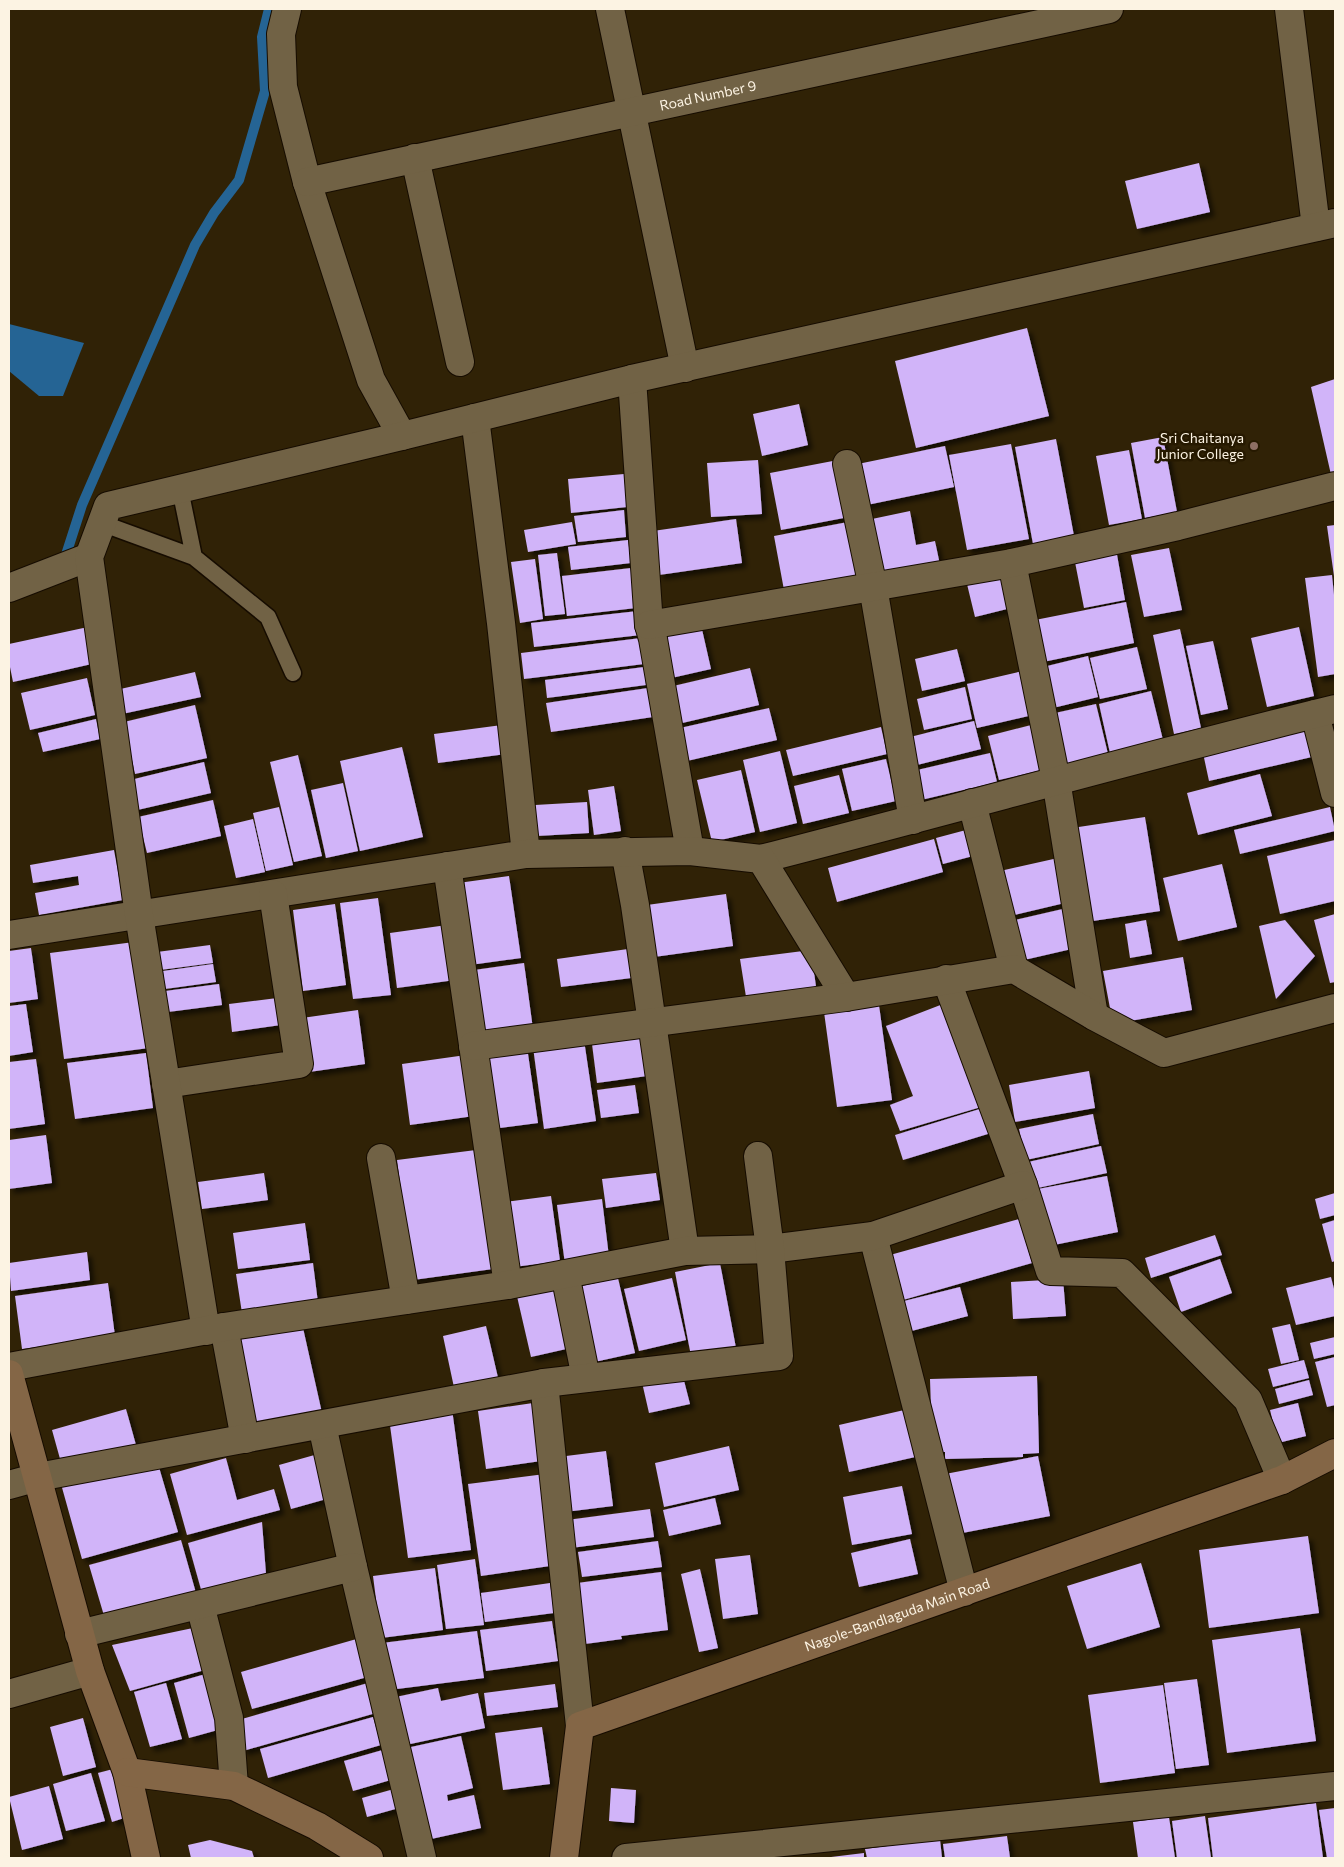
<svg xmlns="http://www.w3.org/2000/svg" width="1344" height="1867" font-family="Commissioner,sans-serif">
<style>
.water{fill:#256494}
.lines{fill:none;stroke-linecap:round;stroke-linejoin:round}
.stream{stroke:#256494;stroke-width:10}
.building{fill:#d1b4f9;filter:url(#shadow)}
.lane-casing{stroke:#160c00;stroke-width:19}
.street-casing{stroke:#160c00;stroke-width:30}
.secondary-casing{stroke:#160c00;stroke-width:30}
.lane{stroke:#716245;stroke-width:16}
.street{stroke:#716245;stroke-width:28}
.secondary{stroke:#846646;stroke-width:28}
.education-dot{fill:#8d6e63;stroke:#261900;stroke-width:2}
.labels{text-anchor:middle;stroke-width:5;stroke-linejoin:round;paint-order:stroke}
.street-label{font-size:14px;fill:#fcf3e3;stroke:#261900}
.poi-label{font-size:14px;fill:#fcf3e3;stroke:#261900;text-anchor:end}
</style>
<defs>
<filter id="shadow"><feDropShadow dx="4.5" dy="4.5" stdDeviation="2.5" flood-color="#0009"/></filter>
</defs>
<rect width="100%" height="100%" fill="#302206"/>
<path class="water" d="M9 324 84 343 63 396H39L9 371Z"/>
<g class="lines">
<path class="stream" d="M63 564 82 505 195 245 214 213 239 180 265 91 262 37 269 9"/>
</g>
<path class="building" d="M1199 163 1210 212 1137 229 1125 181Z
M1027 328 1049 416 916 448 895 361Z
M1335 379V478L1332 479 1311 387Z
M799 404 808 445 762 456 753 414Z
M1163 437 1177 512 1145 518 1131 443Z
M1056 439 1074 536 1033 544 1015 447Z
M1011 444 1029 539 967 550 949 455Z
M945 446 954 487 862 506 853 465Z
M1129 450 1142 519 1109 525 1096 456Z
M758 460 762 514 711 517 707 463Z
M838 460 849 517 781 530 770 473Z
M624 474 627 507 571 513 568 479Z
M624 510 626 537 578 542 574 516Z
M910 511 916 545 935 541 940 565 882 576 872 519Z
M736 519 742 563 659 575 653 531Z
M572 522 576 544 528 552 524 530Z
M848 522 859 576 784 590 774 536Z
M1335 525V576H1334L1327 526Z
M628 540 631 563 571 570 568 547Z
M1169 548 1182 610 1144 617 1131 555Z
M1116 549 1125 600 1084 608 1074 557Z
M557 553 565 614 545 616 538 555Z
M535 559 543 619 520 623 511 562Z
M631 568 636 608 567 616 562 576Z
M1002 571 1011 608 975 617 966 580Z
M1332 575 1335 605V674L1318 677 1305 578Z
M1126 602 1134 643 1043 662 1035 620Z
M638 611 641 635 534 647 531 623Z
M701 625 711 669 667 679 657 636Z
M88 627 96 663 13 682 9 662V644Z
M1299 627 1314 696 1267 707 1251 638Z
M1180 629 1201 728 1174 734 1153 635Z
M641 638 644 664 524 679 521 653Z
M1213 641 1228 709 1201 715 1186 646Z
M1137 647 1147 689 1100 699 1090 658Z
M957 649 965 681 922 691 915 659Z
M1088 656 1098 697 1053 708 1043 667Z
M644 667 646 685 547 698 545 680Z
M750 668 759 705 678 724 669 687Z
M1027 670 1037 714 977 728 967 684Z
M195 672 201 697 122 714 116 690Z
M87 678 95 715 30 730 21 693Z
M965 687 972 719 924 730 917 699Z
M648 688 653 717 551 732 546 703Z
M1151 691 1163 740 1110 753 1099 704Z
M1096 704 1108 754 1057 766 1046 715Z
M195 705 207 758 135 774 124 722Z
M769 708 777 740 687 761 680 728Z
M96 719 100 739 43 752 38 733Z
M974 721 981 749 913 766 906 738Z
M1035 724 1046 769 999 780 988 736Z
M502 725 506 754 438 763 434 734Z
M881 727 887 754 793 776 786 750Z
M1309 728 1316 756 1209 781 1203 753Z
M402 747 423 837 360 851 340 761Z
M780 751 797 823 760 832 743 760Z
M990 753 997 782 921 800 913 771Z
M298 755 322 856 294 862 270 762Z
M886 759 896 801 852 811 842 769Z
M204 762 211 793 133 811 126 781Z
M741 770 755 832 712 842 697 780Z
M1260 774 1272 816 1198 835 1187 793Z
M839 775 849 813 803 824 794 786Z
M343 783 358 851 326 858 311 790Z
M614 786 621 831 594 835 588 790Z
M213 800 221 836 147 853 138 817Z
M587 802 589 833 537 836 535 805Z
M279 807 293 865 266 871 253 813Z
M1330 807 1335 831 1240 854 1234 830Z
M1145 817 1160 911 1086 922 1072 828Z
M253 819 265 872 236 878 224 826Z
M966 830 973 856 943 864 936 838Z
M934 839 943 872 837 902 828 868Z
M1335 840V901L1280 914 1267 856Z
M114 850 123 900 39 915 35 893 79 885 78 876 33 883 30 865Z
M1058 858 1069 902 1010 916 1000 871Z
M1222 864 1237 927 1178 941 1163 878Z
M509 876 521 958 470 965 458 883Z
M726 894 733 946 654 957 647 905Z
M378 898 391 995 353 999 340 903Z
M335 904 346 985 303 991 293 910Z
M1067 908 1076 948 1024 960 1015 920Z
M1335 914V982L1330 983 1314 920Z
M1146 920 1152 954 1130 958 1125 924Z
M1285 920 1315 956 1276 999 1259 926Z
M447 925 455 980 397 988 390 933Z
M134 942 149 1048 64 1059 50 953Z
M210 945 213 963 160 970 157 952Z
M31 948 38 999 9 1003V951Z
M635 948 639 977 561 987 557 959Z
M811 950 817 994 747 1003 740 959Z
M1183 957 1192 1010 1113 1024 1103 971Z
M524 963 533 1029 476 1037 467 971Z
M213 964 216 982 165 989 163 971Z
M219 984 222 1005 168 1012 165 991Z
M285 997 288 1024 232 1032 229 1004Z
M26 1004 33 1052 9 1056V1006Z
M943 1004 981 1107 900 1131 890 1105 913 1096 886 1026Z
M879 1005 892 1100 837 1107 824 1012Z
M358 1010 365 1064 309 1072 302 1018Z
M642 1038 647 1076 597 1083 592 1044Z
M584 1040 596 1121 544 1129 533 1047Z
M527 1047 538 1123 492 1129 481 1053Z
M146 1053 153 1108 75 1119 67 1063Z
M466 1055 474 1116 410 1125 402 1064Z
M36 1059 45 1124 9 1129V1062Z
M1089 1071 1095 1108 1015 1122 1009 1085Z
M635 1085 639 1113 601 1118 597 1090Z
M983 1108 991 1133 903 1160 895 1135Z
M1093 1114 1099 1144 1026 1160 1019 1129Z
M46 1135 52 1183 9 1189V1140Z
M1101 1146 1107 1173 1033 1189 1028 1162Z
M476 1150 493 1269 413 1280 397 1160Z
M264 1173 268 1200 202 1209 198 1182Z
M656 1173 660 1200 606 1208 602 1179Z
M1107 1176 1118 1232 1049 1246 1038 1189Z
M1335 1193V1215L1320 1219 1315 1199Z
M551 1196 560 1261 514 1267 505 1202Z
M602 1199 609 1257 565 1264 557 1205Z
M1019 1219 1032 1263 903 1300 890 1255Z
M1335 1220V1261L1332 1262 1322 1224Z
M305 1223 310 1260 238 1269 233 1233Z
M1215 1235 1222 1255 1151 1278 1145 1258Z
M87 1252 90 1280 11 1291 9 1263Z
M1220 1259 1232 1293 1181 1312 1169 1277Z
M313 1263 318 1303 242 1313 236 1274Z
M720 1263 736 1348 691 1356 675 1272Z
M1331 1277 1335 1293V1316L1296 1325 1286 1288Z
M618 1278 635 1353 590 1363 573 1288Z
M672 1278 686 1340 639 1351 624 1289Z
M1063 1279 1066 1316 1013 1319 1011 1282Z
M560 1282 575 1347 531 1357 516 1292Z
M108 1283 115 1336 22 1349 15 1296Z
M960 1287 968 1316 904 1333 896 1303Z
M301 1319 322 1413 251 1430 229 1336Z
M1290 1324 1299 1360 1281 1364 1272 1328Z
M486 1326 499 1382 455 1392 443 1336Z
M1335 1337V1354L1314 1359 1310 1343Z
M1335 1357V1405L1327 1407 1315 1362Z
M1304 1360 1309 1378 1273 1387 1268 1369Z
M681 1369 690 1404 649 1413 641 1378Z
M1037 1376 1039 1453 1023 1454V1457L945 1459V1452H941L932 1439 930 1379Z
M1309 1380 1313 1395 1279 1404 1275 1389Z
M533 1403 541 1461 486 1469 478 1411Z
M1298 1403 1306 1436 1278 1443 1270 1410Z
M913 1408 924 1455 849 1472 839 1425Z
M126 1409 136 1445 62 1466 52 1430Z
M452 1409 471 1550 408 1558 389 1418Z
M729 1446 739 1490 664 1507 655 1463Z
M606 1451 613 1506 565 1512 558 1457Z
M318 1454 330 1498 291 1509 279 1465Z
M1038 1456 1050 1516 952 1535 940 1475Z
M156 1457 178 1532 82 1559 61 1484Z
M226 1458 237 1500 274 1489 280 1510 187 1535 170 1474Z
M545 1474 557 1565 481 1576 468 1484Z
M902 1486 912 1534 852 1545 843 1497Z
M715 1498 721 1524 669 1536 663 1510Z
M650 1509 654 1537 571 1548 567 1520Z
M262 1522 266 1574 202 1593 188 1543Z
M1308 1536 1319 1613 1209 1628 1199 1550Z
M910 1539 918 1574 859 1587 851 1553Z
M181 1540 196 1593 105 1619 89 1565Z
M658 1541 662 1567 582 1577 578 1552Z
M750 1555 758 1614 723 1619 715 1559Z
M475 1559 484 1625 446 1629 437 1565Z
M1141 1563 1160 1627 1087 1649 1067 1586Z
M435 1568 443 1630 381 1638 373 1576Z
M700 1569 718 1648 699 1652 681 1574Z
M661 1572 668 1630 621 1636 622 1639 585 1644 577 1583Z
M550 1583 554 1613 485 1622 481 1593Z
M552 1621 558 1661 486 1671 480 1630Z
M193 1628 212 1668 130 1691 112 1645Z
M1300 1628 1316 1741 1227 1753 1212 1640Z
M477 1631 484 1678 389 1690 382 1643Z
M360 1638 371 1676 252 1709 241 1672Z
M209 1673 225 1728 189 1738 174 1683Z
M1197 1679 1209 1765 1176 1769 1164 1683Z
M375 1681 383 1711 243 1751 235 1721Z
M166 1683 182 1739 150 1747 134 1692Z
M555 1684 558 1707 487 1716 484 1693Z
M1163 1685 1175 1773 1100 1783 1088 1695Z
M438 1688 441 1701 478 1693 485 1728 401 1746 391 1698Z
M373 1717 381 1745 268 1778 260 1749Z
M83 1718 96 1767 63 1776 50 1727Z
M542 1727 550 1784 503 1790 495 1733Z
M461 1736 473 1788 447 1795 448 1801 474 1795 481 1828 422 1841 402 1749Z
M393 1747 401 1777 353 1791 344 1761Z
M113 1769 127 1817 112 1822 98 1773Z
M91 1773 105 1821 66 1831 53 1784Z
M49 1786 63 1839 22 1850 9 1797Z
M401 1787 406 1806 367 1817 362 1798Z
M611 1788 636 1790 634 1823 609 1821Z
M1316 1803 1323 1858H1213L1208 1818Z
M1335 1808V1858H1327L1319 1810Z
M1205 1816 1211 1858H1177L1172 1821Z
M1169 1817 1175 1858H1138L1133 1822Z
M1007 1836 1010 1858H945L943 1844Z
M940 1839 942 1858H867L865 1849Z
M210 1840 252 1851 254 1858H191L188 1845Z
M864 1853V1858H831V1857Z"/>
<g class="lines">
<g class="lane-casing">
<path id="lane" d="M180 489 194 557
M101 523 194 557 268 617 293 673"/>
</g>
<g class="street-casing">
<g id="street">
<path d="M287 9 281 34 283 87 307 182 371 380 402 436"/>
<path d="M610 9 685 368"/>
<path d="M1289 9 1316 227"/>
<path d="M415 158 460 362"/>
<path id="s1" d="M307 182 1109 9"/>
<path d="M632 379 649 625 653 639 690 851"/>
<path d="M475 418 501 623 526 854"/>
<path d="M847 464 873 587 913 820"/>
<path d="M1012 563 1056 780 1094 1016"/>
<path d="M9 588 89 557"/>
<path d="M649 625 1012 563 1178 526 1335 486"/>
<path d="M1315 714 1335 793"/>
<path d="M972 803 1014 969"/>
<path d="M625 851 635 905 685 1251"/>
<path d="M761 859C953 810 1143 756 1335 709"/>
<path d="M447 866 508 1285"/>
<path d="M9 935 526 854 690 851 761 859 846 997"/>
<path d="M946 979 1023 1185 1050 1271 1122 1273 1248 1400 1282 1480"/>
<path d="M473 1046 846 997 1014 969 1094 1016 1164 1053 1335 1008"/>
<path d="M166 1084 299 1064 273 894"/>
<path d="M381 1158 406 1300"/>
<path d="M873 1236 964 1592"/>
<path d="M565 1274 586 1378"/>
<path d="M224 1327 245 1439"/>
<path d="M206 1331 139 915 89 557 108 506 402 436 632 379 1335 223"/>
<path d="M9 1367 224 1327 508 1285 685 1251 770 1249 873 1236 1023 1185"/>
<path d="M544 1383 580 1726"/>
<path d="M322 1425 353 1567 422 1858"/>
<path d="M9 1485 38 1477 544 1383 779 1356 770 1249 758 1156"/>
<path d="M200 1605 229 1718 234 1786"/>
<path d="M79 1634 353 1567"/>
<path d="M9 1694 90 1671"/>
<path d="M626 1858 1335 1786"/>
</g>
</g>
<g class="secondary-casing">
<g id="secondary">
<path d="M9 1374 90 1671 127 1772 146 1858"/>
<path d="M127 1772 234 1786 317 1826 369 1858"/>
<path id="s2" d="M564 1858 580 1726 1282 1480 1335 1453"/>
</g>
</g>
<use href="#lane" class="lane"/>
<use href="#street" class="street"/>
<use href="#secondary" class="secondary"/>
</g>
<circle class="education-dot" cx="1254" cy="446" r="5"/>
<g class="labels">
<g class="street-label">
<text dy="5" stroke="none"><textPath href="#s1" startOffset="410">Road Number 9</textPath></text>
<text dy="5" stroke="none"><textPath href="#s2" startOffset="469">Nagole-Bandlaguda Main Road</textPath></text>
</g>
<g class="poi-label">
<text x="1244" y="443">Sri Chaitanya<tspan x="1244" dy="16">Junior College</tspan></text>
</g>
</g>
<rect width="1344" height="1867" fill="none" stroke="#fcf3e3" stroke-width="20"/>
</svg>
